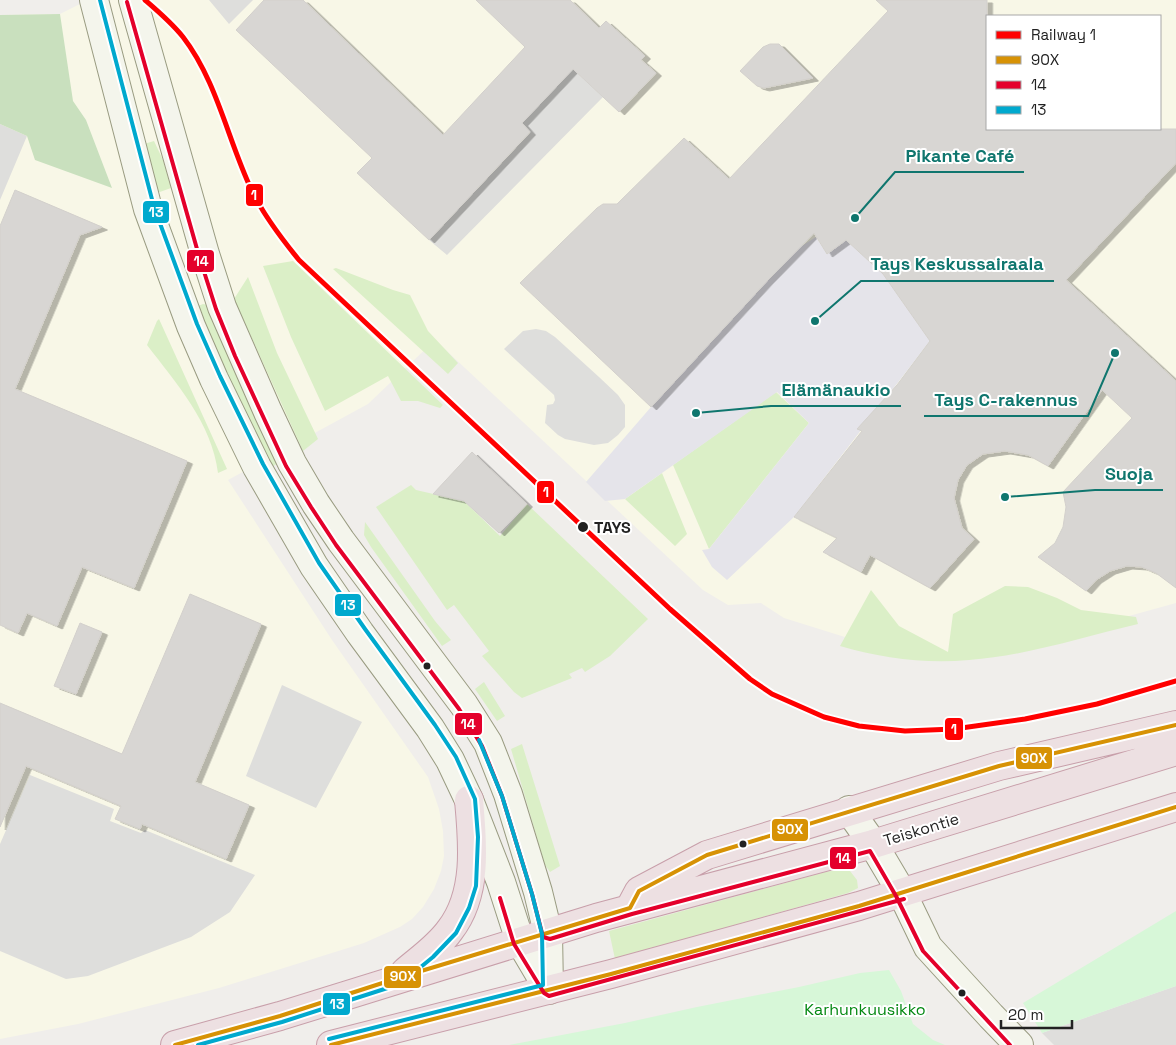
<svg xmlns="http://www.w3.org/2000/svg" width="1176" height="1045" font-family="'Space Grotesk',sans-serif">
<style>
.residential{fill:#dfdedc}
.education{fill:#f8f7e7;fill-rule:evenodd}
.religious{fill:#dededc}
.grass{fill:#dbefc7}
.forest{fill:#c9e0be}
.park{fill:#d7f7d8}
.plaza{fill:#e5e4ea}
.building{fill:#d8d6d3;stroke:#d3d0cc;filter:url(#shadow)}
.lines{fill:none;stroke-linecap:round;stroke-linejoin:round}
.secondary-casing{stroke:#999b81;stroke-width:30}
.highway-casing{stroke:#c89faa;stroke-width:30}
.secondary{stroke:#f4f5ec;stroke-width:28}
.highway{stroke:#ede0e2;stroke-width:28}
.bus-1-casing{stroke:#fff;stroke-width:8}
.bus-2-casing{stroke:#fff;stroke-width:8}
.bus-3-casing{stroke:#fff;stroke-width:8}
.bus-1{stroke:#d79205;stroke-width:4}
.bus-2{stroke:#e4002b;stroke-width:4}
.bus-3{stroke:#00a9ce;stroke-width:4}
.rail-1-casing{stroke:#fff;stroke-width:9}
.rail-1{stroke:#f00;stroke-width:5}
.stop-dot{fill:#222;stroke:#fff;stroke-width:2}
.labels{text-anchor:middle;stroke-width:4;stroke-linejoin:round;paint-order:stroke}
.stop-label{font-size:16px;font-weight:bold;fill:#222;stroke:#fff;text-anchor:start}
.street-label{font-size:16px;fill:#222;stroke:#fff}
.park-label{font-size:16px;fill:#038811;stroke:#fff}
.leader{fill:none;stroke:#0f766e;stroke-width:2}
.callout-dot{fill:#0f766e;stroke:#fff;stroke-width:2}
.callout-label{font-size:18px;text-anchor:middle;font-weight:bold;fill:#0f766e;stroke:#fff;stroke-width:4;stroke-linejoin:round;paint-order:stroke}
.line-badge{stroke:#fff;stroke-width:2}
.badge-label{font-size:14px;text-anchor:middle;font-weight:bold;fill:#fff}
</style>
<defs>
<filter id="shadow"><feDropShadow dx="5.5" dy="3" stdDeviation="0" flood-color="#0004"/></filter>
</defs>
<rect width="100%" height="100%" fill="#f0eeeb"/>
<path class="residential" d="M1176 986V1045H1054L1042 1033Z"/>
<path class="education" d="M88 0H1176V603L992 654 896 653 784 618 761 603 728 605 703 590 435 340 368 404 228 480 332 640 428 777 439 809 443 831 444 856 441 871 434 889 423 907 412 919 400 927 364 943 219 988 78 1024 0 1039V15L60 14ZM987 16H1160V129H987Z"/>
<path class="religious" d="M209 0H253L229 24Z
M573 69 603 97 447 255 429 240 530 133 522 123Z
M0 124 27 136 0 200Z
M536 329 546 331 555 337 599 377 618 395 625 405V427L618 435 608 443 594 445 565 439 558 435 545 423 547 405 553 404 555 400 554 395 504 349 523 331Z
M282 685 362 722 316 808 246 776Z
M30 775 114 809 110 821 141 833 145 830 255 875 230 912 191 937 88 976 66 979 0 951V844Z"/>
<path class="grass" d="M154 141 163 160 171 188 157 193 144 144Z
M293 261 443 405 440 408 418 401H401L388 376 325 411 291 337 263 266Z
M336 268 393 290 410 295 428 331 458 363 448 374 333 269Z
M248 277 277 353 318 439 303 451 234 299Z
M203 304 208 305 278 463 272 467 232 387 198 308V306Z
M159 319 227 469 218 473C212 423 176 383 147 345L157 321Z
M776 392 809 423 709 549 673 465Z
M662 473 687 534 675 546 625 499Z
M411 485 416 490 464 501 500 536 527 504 648 619 610 656 585 672 582 668 569 674 572 678 522 698 514 692 482 656 489 651 454 605 447 610 376 507Z
M365 522 435 621 451 640 442 646 371 547 364 535Z
M1005 586 1028 587 1057 598 1081 610 1136 617 1138 624C1082 637 1026 656 969 660 924 664 882 658 840 646L871 590 899 626 948 652 953 614Z
M484 682 505 716 497 721 475 689Z
M522 744 560 866 550 872 545 865 511 749Z
M838 870 850 871 857 880 858 888 848 893 615 959 609 931 825 872Z"/>
<path class="forest" d="M60 14 73 101 86 120 112 188 35 160 27 136 0 124V15Z"/>
<path class="park" d="M1176 911V986L1042 1033 1023 1003Z
M889 970 901 991 913 1024 933 1040 945 1045H509L625 1023 697 1007 799 987 860 973Z"/>
<path class="plaza" d="M816 237 827 254 846 240 883 274 930 341 794 517 727 580 712 567 702 550 709 549 809 423 777 392 625 499 605 501 586 482 651 407 767 281 800 247Z"/>
<path class="building" d="M264 0H303L443 135 525 47 476 0H570L599 28 606 21 645 56 641 60 656 73 619 112 573 69 522 123 530 132 429 240 357 173 372 158 236 30Z
M876 0H987V129H1176V163L1066 280 1176 381V588L1156 573 1142 567 1127 566 1110 571 1096 580 1086 591 1038 557 1055 543 1063 527 1066 507 1063 492 1132 418 1102 390 1048 466 1028 455 1005 451 983 454 967 465 958 480 954 498 962 528 974 539 930 588 870 555 861 572 823 552 837 538 794 517 862 431 857 429 897 385 930 341 883 274 846 240 827 254 814 233 767 281 651 407 520 283 597 208 603 204H617L684 138 729 179 888 11Z
M770 44H779L813 78 764 88 757 86 740 71 763 47Z
M15 190 102 227 80 235 15 389 187 461 134 588 82 567 57 626 27 613 18 633 0 625V226Z
M472 452 527 504 499 533 464 501 433 494Z
M190 594 261 624 195 782 249 805 226 859 142 824 140 829 115 819 121 806 26 766 0 827V703L122 754Z
M80 623 102 632 76 694 54 686Z"/>
<g class="lines">
<g class="secondary-casing">
<path id="secondary" d="M94 0 148 209 191 326 214 379 257 467 314 566 360 633 430 728 450 760 469 800 501 882 520 941 549 990
M133 0 205 254 222 307 268 412 292 463 316 504 341 541 464 705 488 743 508 794 538 892 548 933 549 989
M849 810 873 844 902 893 928 947 991 1016 1019 1045"/>
</g>
<g class="highway-casing">
<path id="highway" d="M631 906 639 891 707 855 999 766 1176 725
M405 972C420 959 438 947 450 930 478 894 473 843 469 800
M175 1045 280 1016 596 918 873 844 1176 751
M331 1045 611 974 859 906 1176 807"/>
</g>
<use href="#secondary" class="secondary"/>
<use href="#highway" class="highway"/>
<g class="bus-1-casing">
<path id="bus-1" d="M630 908 639 891 707 855 999 766 1176 725
M175 1045 280 1016 398 978 630 908
M331 1045 611 974 859 906 1176 807"/>
</g>
<g class="bus-2-casing">
<path id="bus-2" d="M127 2 199 256 216 309 235 356 286 466 311 507 336 545 459 709 482 746 502 796 532 894 543 937 550 939 632 914 870 851 896 896 923 951 1010 1045
M500 898 514 944 544 993 549 996 904 899"/>
</g>
<g class="bus-3-casing">
<path id="bus-3" d="M100 0 154 207 197 324 220 376 263 464 319 563 365 629 435 725 456 757 475 799 478 837 476 886 469 908 456 933 433 957 400 984 282 1022 198 1045
M329 1039 543 985 542 934 532 894 502 796 479 740"/>
</g>
<use href="#bus-1" class="bus-1"/>
<use href="#bus-2" class="bus-2"/>
<use href="#bus-3" class="bus-3"/>
<g class="rail-1-casing">
<path id="rail-1" d="M145 0C159 12 172 23 183 37 217 81 228 141 252 191 264 216 281 238 299 260L670 609 750 679 772 694 824 717 859 726 905 731 954 729 1025 719 1097 704 1176 681"/>
</g>
<use href="#rail-1" class="rail-1"/>
</g>
<g class="stop-dot">
<circle cx="583" cy="527" r="6"/>
<circle cx="427" cy="666" r="4.5"/>
<circle cx="743" cy="844" r="4.5"/>
<circle cx="962" cy="993" r="4.5"/>
</g>
<g class="labels">
<g class="stop-label">
<text x="594" y="533">TAYS</text>
</g>
<g class="street-label">
<text transform="translate(921 829) rotate(-17)" y="6">Teiskontie</text>
</g>
<g class="park-label">
<text x="865" y="1015">Karhunkuusikko</text>
</g>
</g>
<path class="leader" d="M855 218L895 172H1024M815 321L861 281H1054M696 413L771 406H901M1115 353L1088 416H924M1005 497L1095 490H1163"/>
<g class="callout-dot">
<circle cx="855" cy="218" r="5"/>
<circle cx="815" cy="321" r="5"/>
<circle cx="696" cy="413" r="5"/>
<circle cx="1115" cy="353" r="5"/>
<circle cx="1005" cy="497" r="5"/>
</g>
<g class="callout-label">
<text x="960" y="162">Pikante Café</text>
<text x="957" y="270">Tays Keskussairaala</text>
<text x="836" y="396">Elämänaukio</text>
<text x="1006" y="406">Tays C-rakennus</text>
<text x="1129" y="480">Suoja</text>
</g>
<g class="line-badge">
<rect x="245" y="183" width="19" height="24" rx="5" fill="#f00"/>
<rect x="142" y="200" width="28" height="24" rx="5" fill="#00a9ce"/>
<rect x="186" y="249" width="29" height="24" rx="5" fill="#e4002b"/>
<rect x="536" y="480" width="19" height="24" rx="5" fill="#f00"/>
<rect x="334" y="593" width="28" height="24" rx="5" fill="#00a9ce"/>
<rect x="454" y="712" width="29" height="24" rx="5" fill="#e4002b"/>
<rect x="944" y="717" width="20" height="24" rx="5" fill="#f00"/>
<rect x="1015" y="746" width="38" height="24" rx="5" fill="#d79205"/>
<rect x="771" y="818" width="38" height="24" rx="5" fill="#d79205"/>
<rect x="829" y="846" width="28" height="24" rx="5" fill="#e4002b"/>
<rect x="383" y="965" width="39" height="24" rx="5" fill="#d79205"/>
<rect x="322" y="992" width="29" height="24" rx="5" fill="#00a9ce"/>
</g>
<g class="badge-label">
<text x="254" y="200">1</text>
<text x="156" y="217">13</text>
<text x="201" y="266">14</text>
<text x="546" y="497">1</text>
<text x="348" y="610">13</text>
<text x="468" y="729">14</text>
<text x="954" y="734">1</text>
<text x="1034" y="763">90X</text>
<text x="790" y="834">90X</text>
<text x="843" y="863">14</text>
<text x="403" y="981">90X</text>
<text x="337" y="1009">13</text>
</g>
<rect x="986" y="15" width="175" height="115" fill="#ffffff" stroke="#a7a7a7"/>
<rect x="996" y="31" width="25" height="8" fill="#ff0000" stroke="#a7a7a7"/>
<text x="1031" y="40" font-size="15" fill="#222222">Railway 1</text>
<rect x="996" y="56" width="25" height="8" fill="#d79205" stroke="#a7a7a7"/>
<text x="1031" y="65" font-size="15" fill="#222222">90X</text>
<rect x="996" y="81" width="25" height="8" fill="#e4002b" stroke="#a7a7a7"/>
<text x="1031" y="90" font-size="15" fill="#222222">14</text>
<rect x="996" y="106" width="25" height="8" fill="#00a9ce" stroke="#a7a7a7"/>
<text x="1031" y="115" font-size="15" fill="#222222">13</text>
<path d="M1001 1020v8h71v-8" fill="none" stroke="#222222" stroke-width="2.5"/>
<text x="1008" y="1020" font-size="15" fill="#222222" stroke="#ffffff" stroke-width="4" paint-order="stroke">20 m</text>
</svg>
